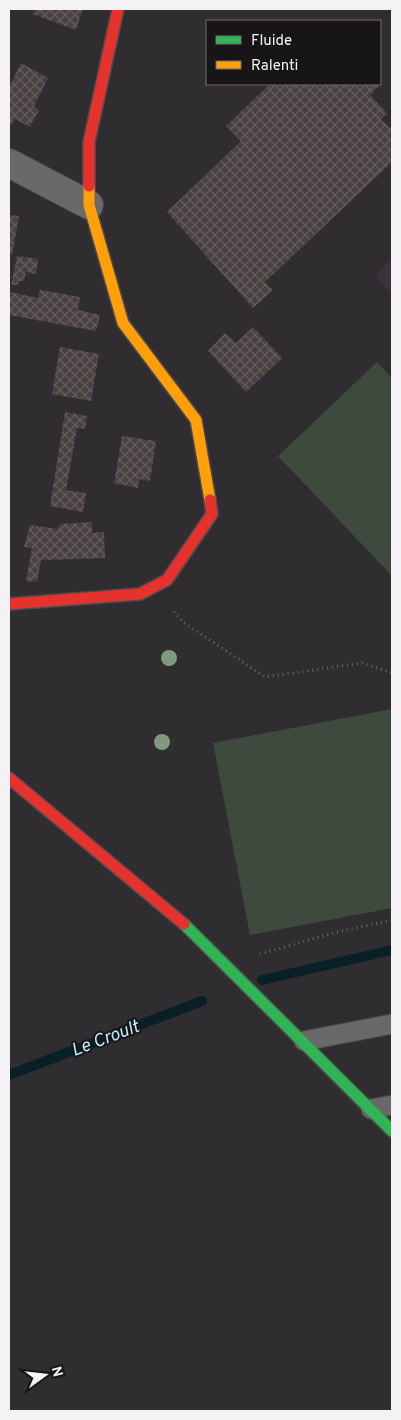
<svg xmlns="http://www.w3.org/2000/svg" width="401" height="1420" font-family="Overpass,sans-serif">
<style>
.built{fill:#3c333b}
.pitch{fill:#3d4a3d}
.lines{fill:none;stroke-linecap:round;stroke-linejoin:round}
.stream{stroke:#0a2027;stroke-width:10}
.building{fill:url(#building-cross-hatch)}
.lane-casing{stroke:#4d4a4d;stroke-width:21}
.street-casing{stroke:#4d4a4d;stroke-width:30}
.fast-casing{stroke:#4d4a4d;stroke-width:14}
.slow-casing{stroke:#4d4a4d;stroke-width:14}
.jam-casing{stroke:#4d4a4d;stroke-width:14}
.path{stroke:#676567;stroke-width:3;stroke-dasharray:1 4;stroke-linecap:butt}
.lane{stroke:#6b686b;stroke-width:19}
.street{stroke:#6b686b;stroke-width:28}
.fast{stroke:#30b455;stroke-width:11}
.slow{stroke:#ff9f0a;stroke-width:11}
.jam{stroke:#e5322d;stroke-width:11}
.tree{fill:#809a80}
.labels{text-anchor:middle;stroke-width:4;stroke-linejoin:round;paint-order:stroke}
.water-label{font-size:18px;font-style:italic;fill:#beedfb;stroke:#181517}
</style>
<defs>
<pattern id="building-cross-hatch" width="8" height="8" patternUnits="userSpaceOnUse" patternTransform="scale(1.25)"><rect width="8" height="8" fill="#4a4141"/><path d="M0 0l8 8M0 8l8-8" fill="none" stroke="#655d5d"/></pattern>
</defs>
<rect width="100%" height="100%" fill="#302d30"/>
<path class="built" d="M392 258V294L375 276Z"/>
<path class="pitch" d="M377 362 392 378V576L278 456Z
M392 709V908L250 935 213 743Z"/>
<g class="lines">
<path class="stream" d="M262 980 392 950
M9 1075 202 1001"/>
</g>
<path class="building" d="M35 9H83L76 30 33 14Z
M21 63 48 78 34 106 39 110 30 127 15 119 11 125 9 123V87Z
M270 84H377L379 86 370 95 387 113 381 119 390 128 392 126V162L265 282 273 290 253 308 167 212 241 141 226 126Z
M9 215 19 216 12 255H9Z
M17 256 38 259 36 274 26 272 24 281H19L18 285H11Z
M40 290 80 297 78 310 100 315 96 331 9 315 10 292 38 298Z
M253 327 282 358 246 392 208 351 225 333 236 343Z
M60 347 99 354 91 401 52 394Z
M65 412 87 416 85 429 77 428 66 490 86 493 83 512 50 506Z
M122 436 156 441 150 481 139 479 138 488 114 483Z
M92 522V533L104 532 105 558 41 560 37 582 26 581 32 548 24 547 30 525 58 529 60 524Z"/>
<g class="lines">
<g class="lane-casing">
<path id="lane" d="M304 1041 392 1024
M371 1109 392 1105"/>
</g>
<g class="street-casing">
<path id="street" d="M9 163 89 205"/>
</g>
<g class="fast-casing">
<path id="fast" d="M184 924 392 1131"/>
</g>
<g class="slow-casing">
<path id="slow" d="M89 186V205L123 323 196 420 210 500"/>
</g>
<g class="jam-casing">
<path id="jam" d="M89 186V142L118 9
M9 604 140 594 167 580 212 514 210 500
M9 778 184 924"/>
</g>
<path class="path" d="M174 612 183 622 265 677 362 663 392 673
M260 954 337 932 392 920"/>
<use href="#lane" class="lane"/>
<use href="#street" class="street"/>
<use href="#fast" class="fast"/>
<use href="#slow" class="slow"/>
<use href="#jam" class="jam"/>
</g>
<g class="tree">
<circle cx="169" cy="658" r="8"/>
<circle cx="162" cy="742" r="8"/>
</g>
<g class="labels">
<g class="water-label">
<text transform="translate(105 1038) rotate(-21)" y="6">Le Croult</text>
</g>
</g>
<rect width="401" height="1420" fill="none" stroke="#f5f2f5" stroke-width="20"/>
<rect x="206" y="20" width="175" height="65" fill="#181517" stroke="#706d70"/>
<rect x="216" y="36" width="25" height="8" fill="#30b455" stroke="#706d70"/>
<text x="251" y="45" font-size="15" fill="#f5f2f5">Fluide</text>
<rect x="216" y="61" width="25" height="8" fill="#ff9f0a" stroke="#706d70"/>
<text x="251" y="70" font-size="15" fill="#f5f2f5">Ralenti</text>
<g transform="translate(45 1375) rotate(75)" stroke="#181517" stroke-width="4" paint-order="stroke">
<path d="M0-4L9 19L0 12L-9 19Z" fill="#f5f2f5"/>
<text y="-8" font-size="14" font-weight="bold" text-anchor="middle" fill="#f5f2f5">N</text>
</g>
</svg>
